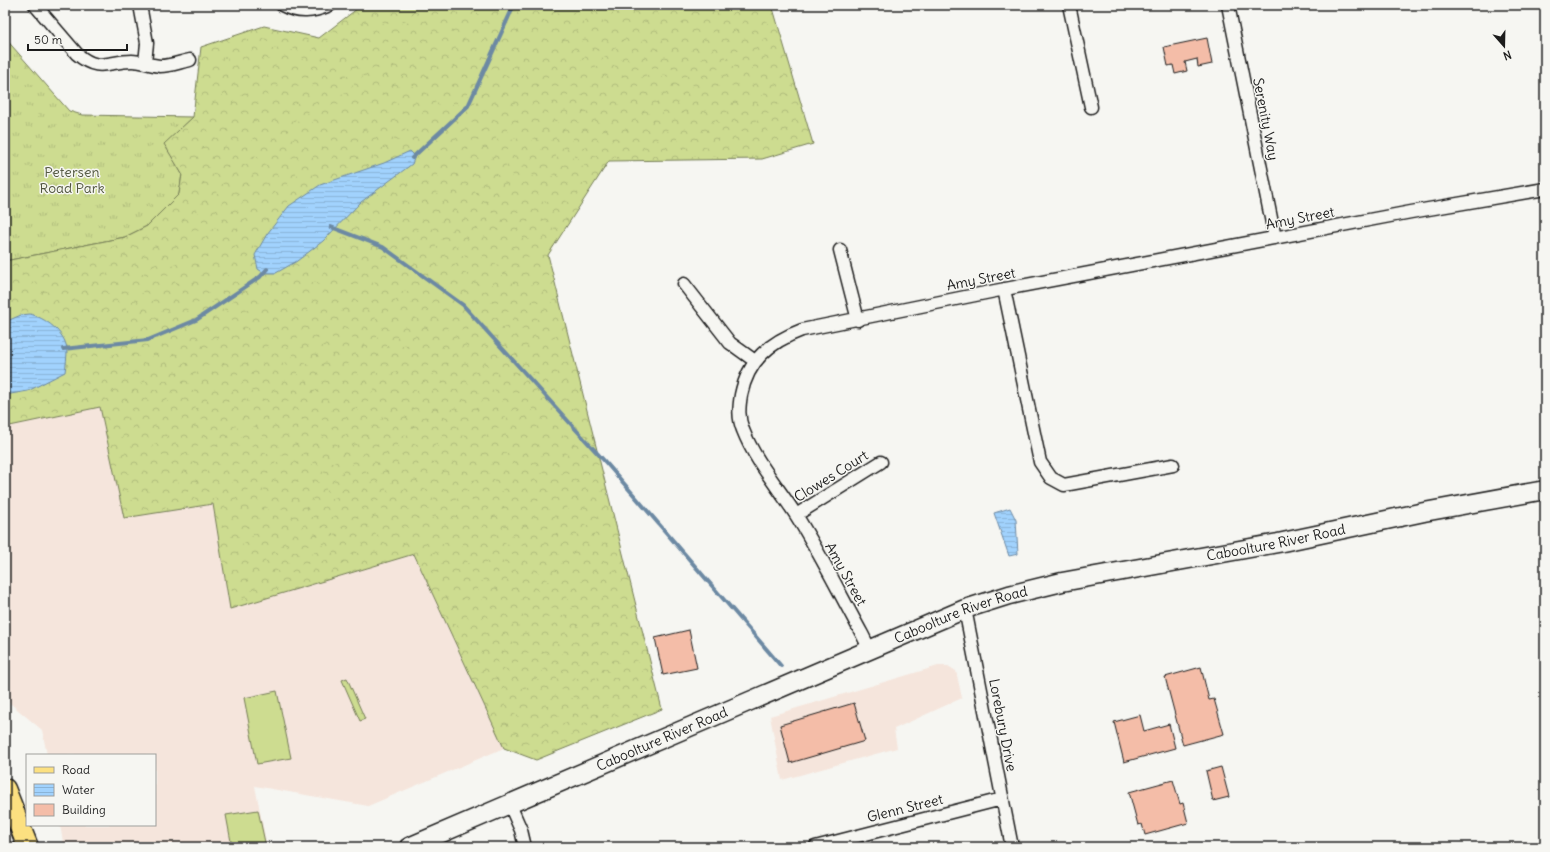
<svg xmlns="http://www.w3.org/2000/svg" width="1550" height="852" font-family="Delius,sans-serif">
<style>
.built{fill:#f5e5dc}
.grass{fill:url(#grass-tufts);stroke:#747c56}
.forest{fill:url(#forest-crowns);stroke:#747c56}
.garden{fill:#cddc90;stroke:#747c56}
.water{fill:url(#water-rules);stroke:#6c89a3}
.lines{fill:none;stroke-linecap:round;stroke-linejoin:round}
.stream{stroke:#6c89a3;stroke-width:4}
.building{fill:#f4bda8;stroke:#1c1c1c}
.street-casing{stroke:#1c1c1c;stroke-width:15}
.secondary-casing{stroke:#1c1c1c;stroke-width:21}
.primary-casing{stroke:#1c1c1c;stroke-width:23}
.street{stroke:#f6f6f2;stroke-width:12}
.secondary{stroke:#f6f6f2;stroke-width:18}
.primary{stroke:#fce080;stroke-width:20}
.labels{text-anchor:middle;stroke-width:3;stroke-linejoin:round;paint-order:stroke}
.street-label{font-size:14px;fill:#1c1c1c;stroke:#f6f6f2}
.park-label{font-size:14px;fill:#51563f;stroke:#f6f6f2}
</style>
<defs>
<pattern id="grass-tufts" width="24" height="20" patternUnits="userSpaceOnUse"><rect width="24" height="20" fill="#cddc90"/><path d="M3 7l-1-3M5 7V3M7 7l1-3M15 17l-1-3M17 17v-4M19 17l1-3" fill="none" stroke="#afbc7c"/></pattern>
<pattern id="forest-crowns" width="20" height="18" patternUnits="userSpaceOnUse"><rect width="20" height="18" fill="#cddc90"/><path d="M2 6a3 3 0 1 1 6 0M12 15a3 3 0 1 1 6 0" fill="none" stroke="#afbc7c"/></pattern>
<pattern id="water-rules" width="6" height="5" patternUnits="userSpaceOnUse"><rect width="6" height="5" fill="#a1d2fd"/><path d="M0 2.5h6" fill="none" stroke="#8ab4d8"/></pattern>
</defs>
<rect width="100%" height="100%" fill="#f6f6f2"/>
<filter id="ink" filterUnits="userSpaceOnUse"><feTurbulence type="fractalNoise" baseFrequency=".025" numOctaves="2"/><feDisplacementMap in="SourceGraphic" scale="8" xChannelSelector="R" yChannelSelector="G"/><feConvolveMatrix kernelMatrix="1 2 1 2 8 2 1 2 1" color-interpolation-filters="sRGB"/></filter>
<g filter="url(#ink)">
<path class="built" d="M100 407 124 518 213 504 230 609 414 554 504 748 368 806 255 786 267 847H64L60 825H155V755H47L42 730 5 699V427Z
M938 666H948L956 671 962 698 894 729 897 748 782 780 770 716Z"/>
<path class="grass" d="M5 38 69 111 82 115 193 117 165 144 182 174 179 194 147 226 125 237 5 261Z"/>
<path class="forest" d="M362 5H772L813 144 762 159 609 161 548 255 662 709 536 760 504 748 414 554 230 609 213 504 124 518 100 407 5 427V261L125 237 147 226 179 194 182 174 164 144 193 117 201 47 264 26 319 38Z"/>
<path class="garden" d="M347 678 365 719 360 721 342 680Z
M277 691 291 758 257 764 244 698Z
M258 810 266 847H232L226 815Z"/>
<path class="water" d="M410 151 415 156 412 164 361 202 323 241 297 261 276 273H264L258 269 255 255 267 234 289 206 320 185 384 163Z
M30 314C45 318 65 332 67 349 67 357 66 364 65 372L28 391 5 395V322L21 315Z
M1010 508 1016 520 1018 554 1009 556 994 513Z"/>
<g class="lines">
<path class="stream" d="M412 158 468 106 514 5
M331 227 383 247 463 305 608 465 781 666
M63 349 148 340 196 320 260 277 267 269"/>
</g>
<path class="building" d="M1207 38 1212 64 1198 67 1197 59 1185 62 1187 71 1175 74 1173 65 1168 66 1164 47Z
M689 630 697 668 663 675 655 638Z
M1201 667 1209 700 1214 699 1224 734 1183 745 1165 677Z
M854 703 865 741 790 763 780 725Z
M1140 715 1144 731 1169 724 1175 748 1124 762 1114 722Z
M1221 767 1229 797 1213 801 1206 771Z
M1173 780 1180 804 1183 803 1188 823 1145 835 1142 824 1138 825 1129 792Z"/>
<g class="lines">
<g class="street-casing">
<path id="street" d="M35 5 77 54C99 73 108 61 132 61 141 61 150 65 160 66 170 66 180 62 190 60
M140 5 147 43 145 63
M282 5C299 14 313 12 330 5
M1069 5 1091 107
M1228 5 1275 238
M840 250 858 320
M684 284 730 343 755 361
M1004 289 1040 462 1051 478 1064 485 1173 465
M796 515 881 462
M965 609 1012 847
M870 650 862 634C840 594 820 553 796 515 778 487 755 461 743 430 738 418 739 407 741 395 748 360 770 342 802 330L995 291 1411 212 1545 189
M510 805 521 830 525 847
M815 847 1002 799"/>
</g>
<g class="secondary-casing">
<g id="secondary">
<path id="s1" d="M409 847 965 609 1009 595 1062 582 1278 543 1424 512 1545 490"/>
</g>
</g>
<g class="primary-casing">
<path id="primary" d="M5 789 28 847"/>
</g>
<use href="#street" class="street"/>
<use href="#secondary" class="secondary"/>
<use href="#primary" class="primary"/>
</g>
</g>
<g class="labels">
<g class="street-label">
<text transform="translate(1266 119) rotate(79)" y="5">Serenity Way</text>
<text transform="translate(1300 218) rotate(-11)" y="5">Amy Street</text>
<text transform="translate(981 279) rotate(-11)" y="5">Amy Street</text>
<text transform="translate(831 476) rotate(-32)" y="5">Clowes Court</text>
<text dy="5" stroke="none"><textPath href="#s1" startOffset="923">Caboolture River Road</textPath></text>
<text transform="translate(846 574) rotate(61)" y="5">Amy Street</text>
<text dy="5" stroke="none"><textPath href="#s1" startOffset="599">Caboolture River Road</textPath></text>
<text transform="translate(1003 725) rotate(79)" y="5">Lorebury Drive</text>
<text dy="5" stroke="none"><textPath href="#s1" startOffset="275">Caboolture River Road</textPath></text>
<text transform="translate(905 808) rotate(-14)" y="5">Glenn Street</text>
</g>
<g class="park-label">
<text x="72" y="177">Petersen<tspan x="72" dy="16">Road Park</tspan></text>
</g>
</g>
<rect width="1550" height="852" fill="none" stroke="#f6f6f2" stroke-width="20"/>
<rect x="10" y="10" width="1530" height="832" fill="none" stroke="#1c1c1c" stroke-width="1.5" filter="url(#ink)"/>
<rect x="26" y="754" width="130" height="72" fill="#f6f6f2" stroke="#9f9f9c"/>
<rect x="34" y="767" width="20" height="6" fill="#fce080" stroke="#9f9f9c"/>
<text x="62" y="774" font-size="12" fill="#1c1c1c">Road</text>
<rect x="34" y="784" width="20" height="12" fill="url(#water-rules)" stroke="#9f9f9c"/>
<text x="62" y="794" font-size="12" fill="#1c1c1c">Water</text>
<rect x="34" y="804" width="20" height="12" fill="#f4bda8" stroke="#9f9f9c"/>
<text x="62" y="814" font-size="12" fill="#1c1c1c">Building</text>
<g transform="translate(1504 46) rotate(160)" stroke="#f6f6f2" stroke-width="3" paint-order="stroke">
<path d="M0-3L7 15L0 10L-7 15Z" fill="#1c1c1c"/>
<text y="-6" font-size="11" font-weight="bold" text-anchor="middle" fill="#1c1c1c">N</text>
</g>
<path d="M28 44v6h99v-6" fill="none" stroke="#1c1c1c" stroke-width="2"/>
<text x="34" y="44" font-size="12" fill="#1c1c1c" stroke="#f6f6f2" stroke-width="3" paint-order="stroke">50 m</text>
</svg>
